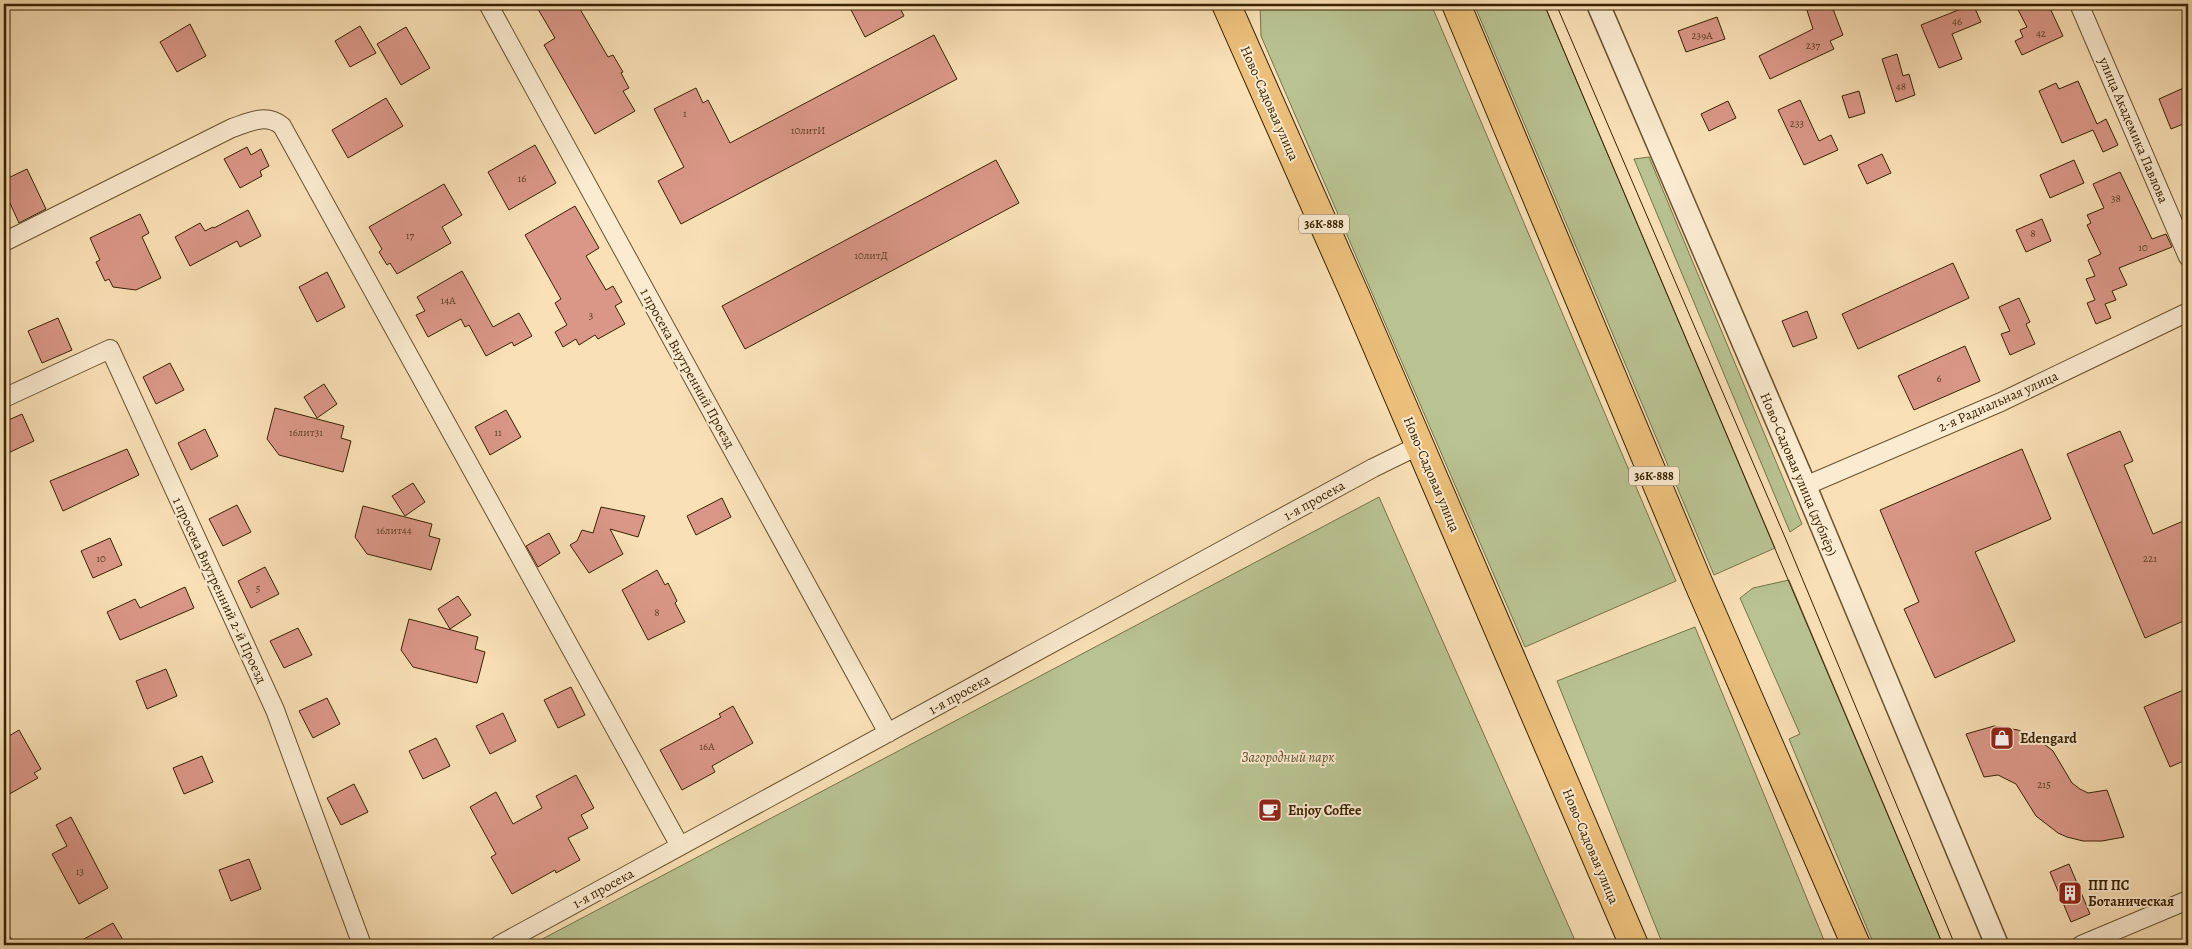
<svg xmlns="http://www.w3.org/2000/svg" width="2192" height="949" font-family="Alegreya,serif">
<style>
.green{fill:#b9c392;stroke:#787249}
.building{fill:#da9787;stroke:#382200}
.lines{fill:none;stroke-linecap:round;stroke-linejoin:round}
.minor-casing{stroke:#68522e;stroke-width:20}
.tertiary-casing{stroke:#68522e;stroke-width:25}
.primary-casing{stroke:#382200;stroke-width:30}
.minor{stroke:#fbebd0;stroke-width:18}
.tertiary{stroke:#fbebd0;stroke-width:22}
.primary{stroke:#ecc07b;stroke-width:28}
.tram{stroke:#382200;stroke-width:1}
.labels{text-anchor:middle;stroke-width:4;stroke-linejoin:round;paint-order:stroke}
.number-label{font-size:11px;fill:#603f22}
.shield{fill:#fbebd0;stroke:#725e3e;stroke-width:1}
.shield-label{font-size:12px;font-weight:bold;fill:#382200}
.street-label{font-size:14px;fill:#382200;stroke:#fbebd0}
.poi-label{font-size:14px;font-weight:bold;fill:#382200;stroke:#fbebd0;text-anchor:start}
.park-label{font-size:14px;font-style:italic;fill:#5f522c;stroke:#fbebd0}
</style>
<rect width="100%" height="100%" fill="#f9e0b6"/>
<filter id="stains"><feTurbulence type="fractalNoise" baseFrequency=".004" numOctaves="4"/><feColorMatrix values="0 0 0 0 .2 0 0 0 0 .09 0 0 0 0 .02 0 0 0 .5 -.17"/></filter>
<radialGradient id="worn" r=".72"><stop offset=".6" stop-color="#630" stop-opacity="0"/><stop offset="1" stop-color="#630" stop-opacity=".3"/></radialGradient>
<path class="green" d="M1260 4H1431L1676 581 1525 647 1261 36Z
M1474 4H1544L1775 548 1714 575Z
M1649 157 1802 524 1790 532 1634 159Z
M1379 497 1577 945H531Z
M1789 580 1943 945H1874L1789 739 1800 734 1740 598 1753 588Z
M1695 627 1826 945H1663L1557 681Z
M4 926 15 945H4Z"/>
<path class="building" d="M535 4H577L608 57 613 55 623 72 621 73 629 88 623 91 635 111 595 134 544 45 555 38Z
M848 4H898L904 16 865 37Z
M1805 4H1831L1843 35 1830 41 1834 49 1770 79 1759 56 1813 29Z
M1973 4 1981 22 1952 34 1962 59 1939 68 1921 25Z
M2015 4H2048L2063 36 2022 55 2015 41 2023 37 2020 30 2027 27Z
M1717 17 1725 39 1686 52 1678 31Z
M190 24 206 56 177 72 160 42Z
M360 26 376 53 350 67 335 41Z
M406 27 430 68 401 85 377 44Z
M934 35 957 79 681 224 658 181 684 167 654 109 696 88 703 103 708 100 730 143Z
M1897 54 1903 76 1909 74 1915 95 1896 102 1882 59Z
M2078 81 2097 124 2106 119 2118 145 2103 152 2093 130 2062 143 2039 91 2056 83 2059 89Z
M2188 86V122L2171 129 2159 99Z
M1859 91 1865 113 1849 118 1842 96Z
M386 98 403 126 348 158 332 130Z
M1800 100 1819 141 1831 135 1838 150 1804 165 1778 110Z
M1728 101 1736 118 1709 131 1701 114Z
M535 145 556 183 509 210 488 172Z
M247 147 251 155 261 149 269 166 260 171 262 176 240 188 224 159Z
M1882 154 1891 173 1867 184 1858 165Z
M996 160 1019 203 745 349 722 306Z
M2074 160 2084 183 2050 198 2040 175Z
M27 169 46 209 19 223 4 190V180Z
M2120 172 2152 239 2166 234 2172 247 2119 268 2127 285 2112 291 2116 300 2105 304 2111 318 2096 324 2087 303 2095 300 2086 279 2095 276 2088 260 2101 254 2087 225 2091 223 2087 215 2104 208 2093 184Z
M444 184 462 215 442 227 451 243 397 274 390 263 387 265 379 252 382 249 369 227Z
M575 206 599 248 586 256 606 290 613 286 622 302 615 306 625 324 598 339 595 335 579 345 576 339 563 347 555 332 567 325 555 303 561 299 525 235Z
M248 210 261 236 240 247 237 241 190 266 175 237 200 223 205 231 213 227 214 228Z
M140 214 149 233 142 237 161 278 136 290 113 287 109 279 105 281 96 262 100 260 90 238Z
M2042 219 2051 241 2026 252 2016 230Z
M1953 263 1969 298 1858 349 1842 314Z
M462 271 493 327 519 313 532 336 514 346 512 342 486 356 469 325 465 327 461 319 428 337 416 315 425 311 417 297Z
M327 272 345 307 317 322 299 287Z
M2019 298 2030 322 2026 324 2035 344 2010 355 2001 334 2010 331 1999 307Z
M1807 311 1817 338 1793 347 1782 321Z
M58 318 72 350 42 363 28 331Z
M1965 346 1980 381 1914 410 1898 376Z
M170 363 184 390 156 404 143 377Z
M324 384 337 404 317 418 304 397Z
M275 408 344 426 341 438 351 441 343 472 279 455 267 439Z
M506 410 521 437 490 455 475 427Z
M22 414 34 441 8 453 4 444V422Z
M205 429 218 456 191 470 178 443Z
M2120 431 2133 461 2124 465 2153 534 2188 519V619L2145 638 2067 454Z
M127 449 139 475 63 511 50 481Z
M2022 449 2051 519 1975 552 2015 641 1935 678 1904 609 1919 602 1880 510Z
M413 483 425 502 405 516 392 496Z
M722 498 731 517 696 535 687 516Z
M237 505 251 532 223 546 209 519Z
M363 506 432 524 429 536 440 539 431 570 367 554 355 537Z
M601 507 645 516 638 537 610 529 623 554 589 573 570 545 577 541 582 530 593 533Z
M549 533 560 553 538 567 526 546Z
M110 538 122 565 93 578 81 551Z
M265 567 279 594 251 608 238 581Z
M657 570 665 585 668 583 677 601 675 603 685 622 648 640 622 590Z
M185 587 194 608 120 640 107 612 135 599 140 608Z
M458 596 471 615 450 629 438 609Z
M409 619 478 637 475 649 485 652 477 683 413 667 401 650Z
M298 628 312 655 284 668 270 641Z
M166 669 177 696 147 709 136 681Z
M571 687 585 715 558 728 544 700Z
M2188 688V759L2170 767 2144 707Z
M327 698 340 724 313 738 299 711Z
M733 706 753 743 712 766 715 772 682 790 660 750 721 717 719 714Z
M503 713 516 741 490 754 476 726Z
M1994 726 2018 730 2039 740 2053 751 2072 783 2080 789 2088 793 2107 790 2124 837 2102 841H2083L2067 837 2058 833 2036 816 2016 784 1998 775 1984 777 1966 734Z
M19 730 41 769 34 773 38 778 4 797V739Z
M436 738 450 766 423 779 409 751Z
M202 756 213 782 184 794 173 768Z
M576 775 594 808 581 815 588 828 568 838 580 860 556 873 555 870 512 894 491 857 496 854 470 807 496 792 513 824 542 808 536 796Z
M354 784 368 812 341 825 327 798Z
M71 817 108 888 79 904 52 854 67 846 56 825Z
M249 859 261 889 231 901 219 870Z
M2069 864 2090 914 2071 922 2050 872Z
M113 923 126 945H73Z"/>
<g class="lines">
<g class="minor-casing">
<path id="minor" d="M488 4 888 733
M2079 4 2188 257
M4 242 232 128C250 122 266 113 282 126L680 846
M4 398 110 349 275 710 362 945
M1805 486 2001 402 2188 312
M499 945 1373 468 1420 445
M2081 945 2188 900"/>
</g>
<g class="tertiary-casing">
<path id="tertiary" d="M1598 4 1805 486 1997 945"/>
</g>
<g class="primary-casing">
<path id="primary" d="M1226 4 1355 295 1634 945
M1456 4 1698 582 1856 945"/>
</g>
<use href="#minor" class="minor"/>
<use href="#tertiary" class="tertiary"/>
<use href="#primary" class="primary"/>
<path class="tram" d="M1544 4 1943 945
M1556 4 1787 542 1955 945"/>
</g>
<defs>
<g id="shop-square" transform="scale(1.25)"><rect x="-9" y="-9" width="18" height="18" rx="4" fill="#8f2418" stroke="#fbebd0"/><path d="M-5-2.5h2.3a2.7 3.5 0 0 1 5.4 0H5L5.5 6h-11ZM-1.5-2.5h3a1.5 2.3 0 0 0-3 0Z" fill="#fff"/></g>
<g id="cafe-square" transform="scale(1.25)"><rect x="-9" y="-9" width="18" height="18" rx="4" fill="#8f2418" stroke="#fbebd0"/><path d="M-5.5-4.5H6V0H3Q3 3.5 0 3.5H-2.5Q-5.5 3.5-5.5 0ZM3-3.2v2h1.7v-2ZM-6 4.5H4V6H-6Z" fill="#fff"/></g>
<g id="building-square" transform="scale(1.25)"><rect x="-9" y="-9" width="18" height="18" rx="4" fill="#8f2418" stroke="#fbebd0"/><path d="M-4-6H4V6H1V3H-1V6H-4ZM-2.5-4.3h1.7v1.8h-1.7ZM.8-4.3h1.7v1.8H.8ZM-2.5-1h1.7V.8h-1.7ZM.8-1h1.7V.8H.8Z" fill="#fff"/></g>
</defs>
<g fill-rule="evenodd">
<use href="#shop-square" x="2002" y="738"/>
<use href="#cafe-square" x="1270" y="810"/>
<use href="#building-square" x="2070" y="893"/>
</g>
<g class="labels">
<g class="number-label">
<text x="1957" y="25">46</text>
<text x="2041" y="37">42</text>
<text x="1702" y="39">239А</text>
<text x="1813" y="49">237</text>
<text x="1901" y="90">48</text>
<text x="685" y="117">1</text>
<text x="1797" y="127">233</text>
<text x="808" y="134">10литИ</text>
<text x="522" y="182">16</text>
<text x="2116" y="202">38</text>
<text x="2033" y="237">8</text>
<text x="410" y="239">17</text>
<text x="2143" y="251">10</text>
<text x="871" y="259">10литД</text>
<text x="448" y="304">14А</text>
<text x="591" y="319">3</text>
<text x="1939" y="382">6</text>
<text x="306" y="436">16лит31</text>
<text x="498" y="436">11</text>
<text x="394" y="534">16лит44</text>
<text x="101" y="562">10</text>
<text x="2150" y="562">221</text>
<text x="258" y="592">5</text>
<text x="657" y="616">8</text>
<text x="707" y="750">16А</text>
<text x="2044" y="788">215</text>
<text x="80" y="875">13</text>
</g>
<g class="shield">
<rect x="1299" y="214.5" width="50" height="19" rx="4"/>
<rect x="1629" y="466.5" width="50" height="19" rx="4"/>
</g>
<g class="shield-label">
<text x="1324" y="228">36К-888</text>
<text x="1654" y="480">36К-888</text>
</g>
<g class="street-label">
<text transform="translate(1270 103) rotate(66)" y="5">Ново-Садовая улица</text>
<text transform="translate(2134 130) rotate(67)" y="5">улица Академика Павлова</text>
<text transform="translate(688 368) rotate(61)" y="5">1 просека Внутренний Проезд</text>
<text transform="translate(1998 401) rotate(-24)" y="5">2-я Радиальная улица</text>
<text transform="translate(1432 474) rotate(67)" y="5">Ново-Садовая улица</text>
<text transform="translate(1799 474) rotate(67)" y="5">Ново-Садовая улица (дублёр)</text>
<text transform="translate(1314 500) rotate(-29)" y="5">1-я просека</text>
<text transform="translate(220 590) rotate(65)" y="5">1 просека Внутренний 2-й Проезд</text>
<text transform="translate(959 694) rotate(-29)" y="5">1-я просека</text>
<text transform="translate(1591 846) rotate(67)" y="5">Ново-Садовая улица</text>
<text transform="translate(603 888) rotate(-29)" y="5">1-я просека</text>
</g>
<g class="poi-label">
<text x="2020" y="743">Edengard</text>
<text x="1288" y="815">Enjoy Coffee</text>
<text x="2088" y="890">ПП ПС<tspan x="2088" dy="16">Ботаническая</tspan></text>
</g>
<g class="park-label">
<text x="1288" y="762">Загородный парк</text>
</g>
</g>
<rect width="2192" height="949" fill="none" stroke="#f9e0b6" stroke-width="20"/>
<rect x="5" y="5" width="2182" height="939" fill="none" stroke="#382200" stroke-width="2.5"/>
<rect x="10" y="10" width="2172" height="929" fill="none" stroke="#382200"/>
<rect width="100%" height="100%" filter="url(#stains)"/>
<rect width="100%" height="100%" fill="url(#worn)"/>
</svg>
